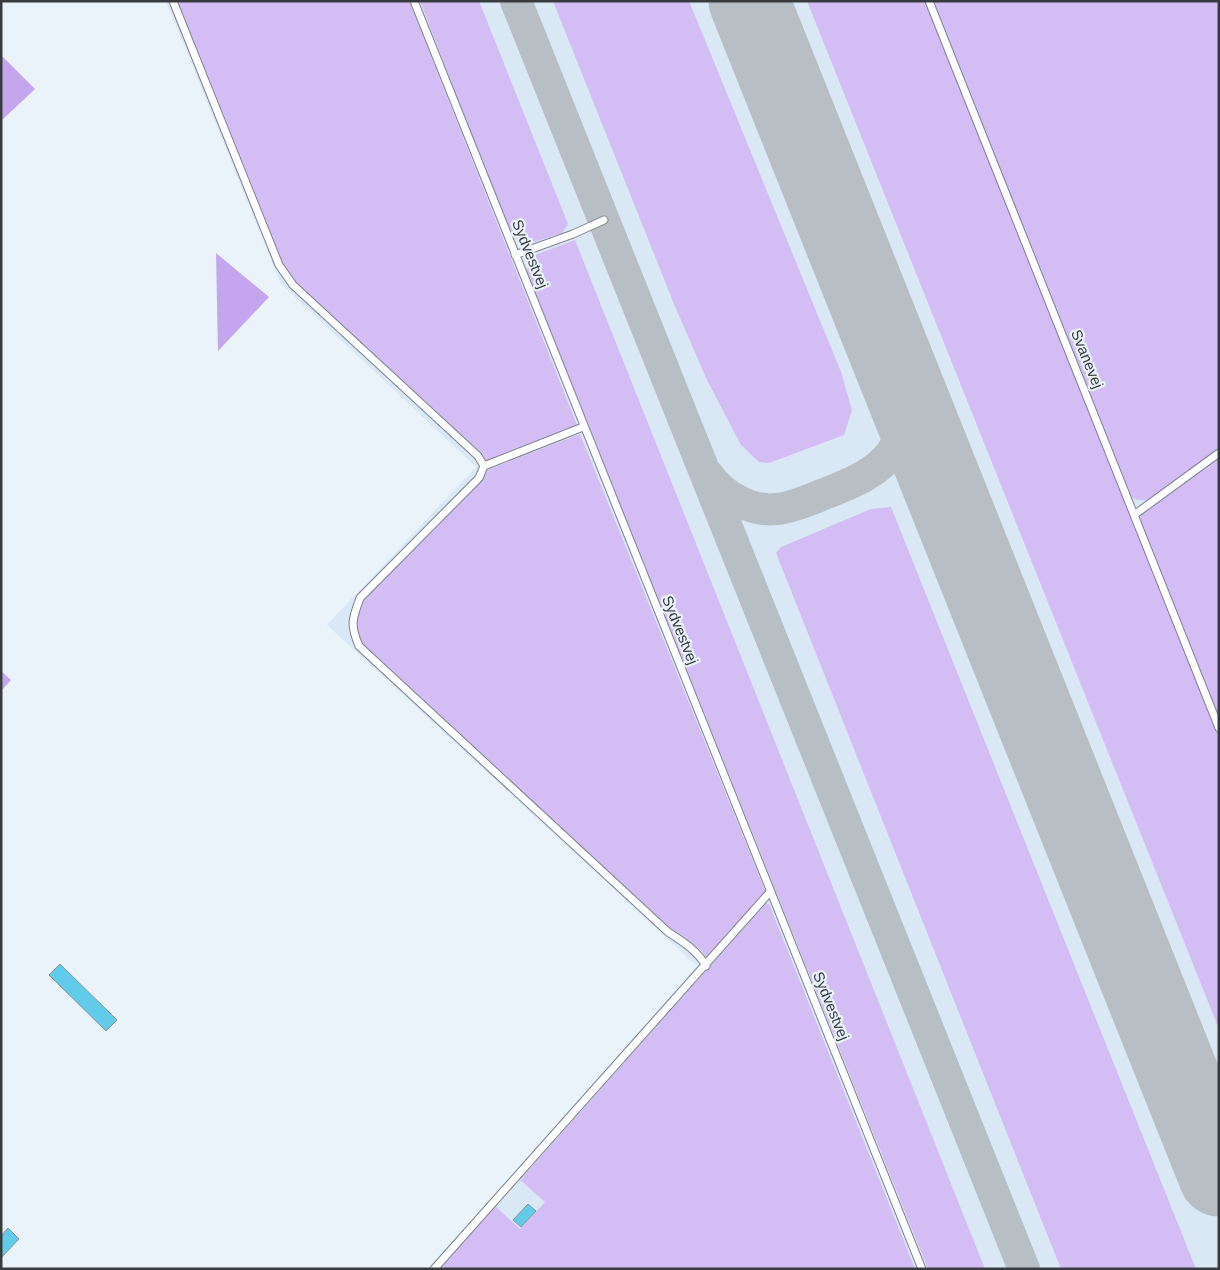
<svg xmlns="http://www.w3.org/2000/svg" width="1220" height="1270" font-family="Arial,sans-serif">
<style>
.built{fill:#dae7f4}
.green{fill:#d4bcf5}
.forest{fill:#c5a5ed}
.lines{fill:none;stroke-linecap:round;stroke-linejoin:round}
.taxiway{stroke:#b7bec4;stroke-width:32}
.runway{stroke:#b7bec4;stroke-width:81}
.building{fill:#61cbe9;stroke:#899397}
.lane-casing{stroke:#7b8289;stroke-width:9}
.lane{stroke:#fff;stroke-width:7}
.labels{text-anchor:middle;stroke-width:4.5;stroke-linejoin:round;paint-order:stroke}
.street-label{font-size:15px;fill:#393c3f;stroke:#eaf2fa}
</style>
<rect width="100%" height="100%" fill="#eaf2fa"/>
<path class="built" d="M166 1H1219V1269H428L697 966 327 625 476 467 281 284Z"/>
<path class="green" d="M177 1H409L577 425 486 461 480 452 299 287 282 263Z
M420 1H479L568 224 562 233 531 243 514 236 496 199Z
M553 1H689L841 372 852 410 844 435 769 463 759 462 741 445 707 380 674 304Z
M807 1H926L1219 735V1029Z
M933 1H1219V449L1150 499C1142 501 1137 501 1130 496Z
M575 240 985 1269H928L526 271 535 255Z
M580 434 766 893 708 959 701 950 667 926 362 644C353 628 355 617 363 601L482 479 487 470Z
M1219 457V718L1140 520 1141 513Z
M891 507 1196 1269H1061L776 553 781 547 871 509Z
M766 903 769 904 915 1269H439L495 1206 520 1229 545 1202 520 1180Z"/>
<path class="forest" d="M1 55 35 89 1 121Z
M216 253 269 297 218 351Z
M1 671 11 680 1 691Z"/>
<g class="lines">
<path class="taxiway" d="M516 1 1024 1269
M708 475C723 496 751 512 777 509 796 507 815 497 832 491 854 482 878 472 892 452 903 435 904 416 907 397"/>
<path class="runway" d="M749 1 1219 1176"/>
</g>
<path class="building" d="M60 964 117 1020 106 1031 49 975Z
M528 1204 536 1211 521 1227 513 1220Z
M8 1228 19 1239 1 1258V1236Z"/>
<g class="lines">
<g class="lane-casing">
<path id="lane" d="M173 1 279 265 293 285 478 456 484 466 583 427
M414 1 922 1269
M929 1 1219 728
M515 255 573 234 604 220
M484 466 479 478 360 598C352 619 350 625 359 646L668 932C682 941 698 951 706 966
M1134 515 1219 453
M434 1269 770 892"/>
</g>
<use href="#lane" class="lane"/>
</g>
<g class="labels">
<g class="street-label">
<text transform="translate(530 254) rotate(68)" y="5">Sydvestvej</text>
<text transform="translate(1087 359) rotate(68)" y="5">Svanevej</text>
<text transform="translate(680 630) rotate(68)" y="5">Sydvestvej</text>
<text transform="translate(831 1006) rotate(68)" y="5">Sydvestvej</text>
</g>
</g>
<rect width="1220" height="1270" fill="none" stroke="#393c3f" stroke-width="5"/>
</svg>
